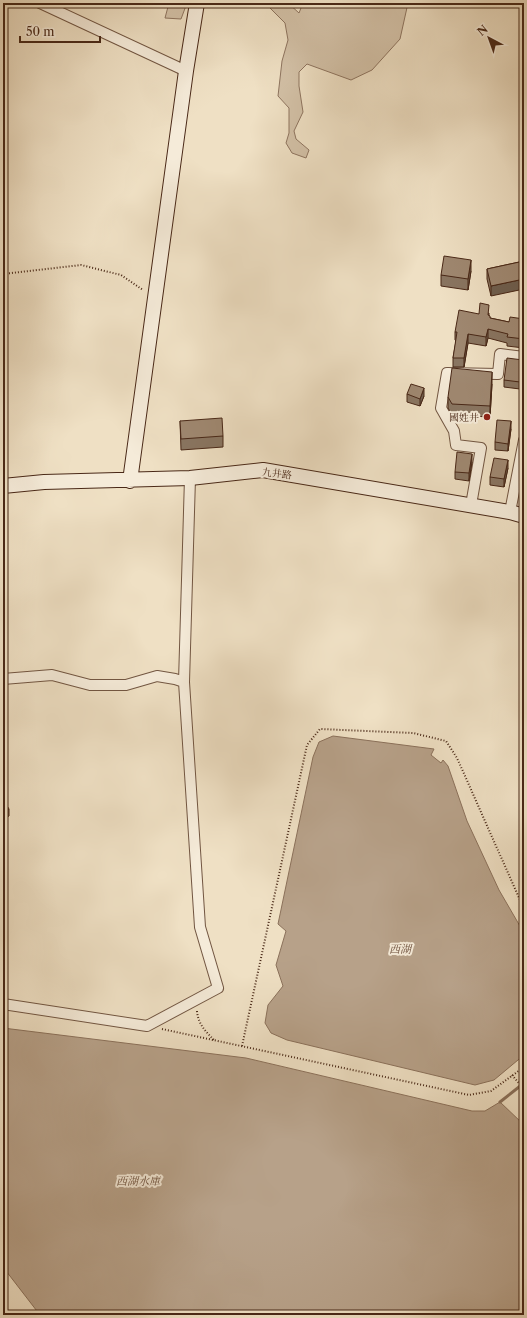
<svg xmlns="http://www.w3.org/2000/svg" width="527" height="1318" font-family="'Libre Caslon Text','Noto Serif TC',serif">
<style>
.green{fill:#d3c1a7;stroke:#8e745f}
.water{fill:#b7a189;stroke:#8b715b}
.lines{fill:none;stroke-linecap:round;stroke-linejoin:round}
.stream{stroke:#8b715b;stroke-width:3}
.street-casing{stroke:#725642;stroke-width:12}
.secondary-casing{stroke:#492817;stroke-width:16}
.path{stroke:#492817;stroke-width:2;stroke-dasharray:1 2;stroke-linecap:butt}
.street{stroke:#f5ebd9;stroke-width:10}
.secondary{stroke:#f5ebd9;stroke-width:14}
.wall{fill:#897561;stroke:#492817}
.shaded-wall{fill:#6f5f4f;stroke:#492817}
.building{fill:#9f8871;stroke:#492817}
.poi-dot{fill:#8f2418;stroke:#f5ebd9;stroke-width:1.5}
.labels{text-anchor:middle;stroke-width:4;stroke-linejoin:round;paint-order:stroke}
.poi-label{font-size:10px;fill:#492817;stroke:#f5ebd9;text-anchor:end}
.street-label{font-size:10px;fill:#492817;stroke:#f5ebd9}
.water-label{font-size:11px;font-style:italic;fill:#6a4c39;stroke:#f5ebd9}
</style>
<rect width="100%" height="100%" fill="#efe0c4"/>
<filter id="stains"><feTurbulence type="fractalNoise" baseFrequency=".005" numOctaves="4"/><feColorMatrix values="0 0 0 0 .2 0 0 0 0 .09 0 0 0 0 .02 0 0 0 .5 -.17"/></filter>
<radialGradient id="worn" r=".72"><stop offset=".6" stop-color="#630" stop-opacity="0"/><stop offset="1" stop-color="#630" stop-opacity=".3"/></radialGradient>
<path class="green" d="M169 3H187L181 19 165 18Z
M260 3H288L299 13 303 3H408L400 39 372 70 351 80 307 64 299 72V86L303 112 294 131 296 139 309 150 306 158 292 153 286 143 289 133V108L278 96 282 61 288 40 285 23 269 7Z"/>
<path class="water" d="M333 736 434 749 431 755 441 763 443 760 448 766 467 821 499 890 524 933V1055L494 1080 475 1085 287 1040 271 1033 265 1023 268 1005 283 986 276 965 286 931 278 924 313 757 319 742Z
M3 1028 246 1058 472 1111H485L500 1102 522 1123 524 1133V1315H40L3 1267Z"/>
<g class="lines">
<path class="stream" d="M500 1102 524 1083"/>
<g class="street-casing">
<path id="street" d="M40 3 186 71
M471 505 481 448 456 445 454 431 441 408 447 373 498 374 500 354 524 357
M510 512 524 440
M3 679 52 675 90 685H126L157 676 175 679 184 682
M3 1004 147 1026 218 988 200 927 184 682 190 478"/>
</g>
<g class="secondary-casing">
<path id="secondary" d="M130 481 186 71 197 3
M3 486 44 482 190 478 263 470 510 512 524 516"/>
</g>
<path class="path" d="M3 274 81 265 121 275 143 290
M197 1011C198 1024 206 1032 215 1041
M162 1029 469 1095 491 1091 524 1067
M242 1046 307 745 320 729 413 733 446 741 457 758 524 909
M512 1075 524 1089"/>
<use href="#street" class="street"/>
<use href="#secondary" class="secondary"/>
</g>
<path class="wall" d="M524 261 491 296 487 279V269Z
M471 271 468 290 441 286V275Z
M489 313V315L490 318 509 322 524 319V348L507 346V343L488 338 486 346 468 343 464 367H453V358L456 341 455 340V332L479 314Z
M523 368 520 389 504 387V380Z
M492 384 490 417 452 415 448 408V397Z
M407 394 424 396 420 406 407 402Z
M180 421 223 436V447L181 450Z
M511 429 508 451 495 450V442Z
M472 462 469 481 455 479V472Z
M508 468 504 487 490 485V477Z"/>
<path class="shaded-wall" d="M471 260V271L468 290V279Z
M524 279V289L491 296V286Z
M488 329V338L486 346V337Z
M468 334V343L464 367V358Z
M523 360V368L520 389V382Z
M492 372V384L490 417V406Z
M424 388V396L420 406V399Z
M511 421V429L508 451V444Z
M472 454V462L469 481V473Z
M508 460V468L504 487V479Z
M9 809V816L3 819V812Z"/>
<path class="building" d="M444 256 471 260 468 279 441 275Z
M524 261V279L491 286 487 269Z
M480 303 489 305 488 315 490 316V318L509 322 510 317 524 319V339L507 337 508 334 488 329 486 337 468 334 464 358H453L457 332H455L459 310 479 314Z
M507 358 523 360 520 382 504 380Z
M452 368 492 372 490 406 452 404 448 397Z
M411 384 424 388 420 399 407 394Z
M222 418 223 436 181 439 180 421Z
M497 420 511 421 508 444 495 442Z
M457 452 472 454 469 473 455 472Z
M494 458 508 460 504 479 490 477Z
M3 799 9 809 3 812Z"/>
<circle class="poi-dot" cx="487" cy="417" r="4"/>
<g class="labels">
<g class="poi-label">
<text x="479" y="421">國姓井</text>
</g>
<g class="street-label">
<text transform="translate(277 473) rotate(7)" y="4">九井路</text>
</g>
<g class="water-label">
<text x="400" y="953">西湖</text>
<text x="138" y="1185">西湖水庫</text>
</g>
</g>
<rect width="527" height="1318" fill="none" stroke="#efe0c4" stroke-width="16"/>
<rect x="4" y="4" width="519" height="1310" fill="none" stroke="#492817" stroke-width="2"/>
<rect x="8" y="8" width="511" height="1302" fill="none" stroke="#492817"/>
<g transform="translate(489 38) rotate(319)" stroke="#f5ebd9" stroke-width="3" paint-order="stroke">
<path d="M0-3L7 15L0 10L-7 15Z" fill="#492817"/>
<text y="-6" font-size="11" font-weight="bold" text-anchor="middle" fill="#492817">N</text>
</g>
<path d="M20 36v6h80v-6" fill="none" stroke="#492817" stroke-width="2"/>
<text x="26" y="36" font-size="12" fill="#492817" stroke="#f5ebd9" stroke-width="3" paint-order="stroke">50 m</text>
<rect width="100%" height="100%" filter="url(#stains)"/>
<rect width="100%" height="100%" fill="url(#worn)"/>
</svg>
